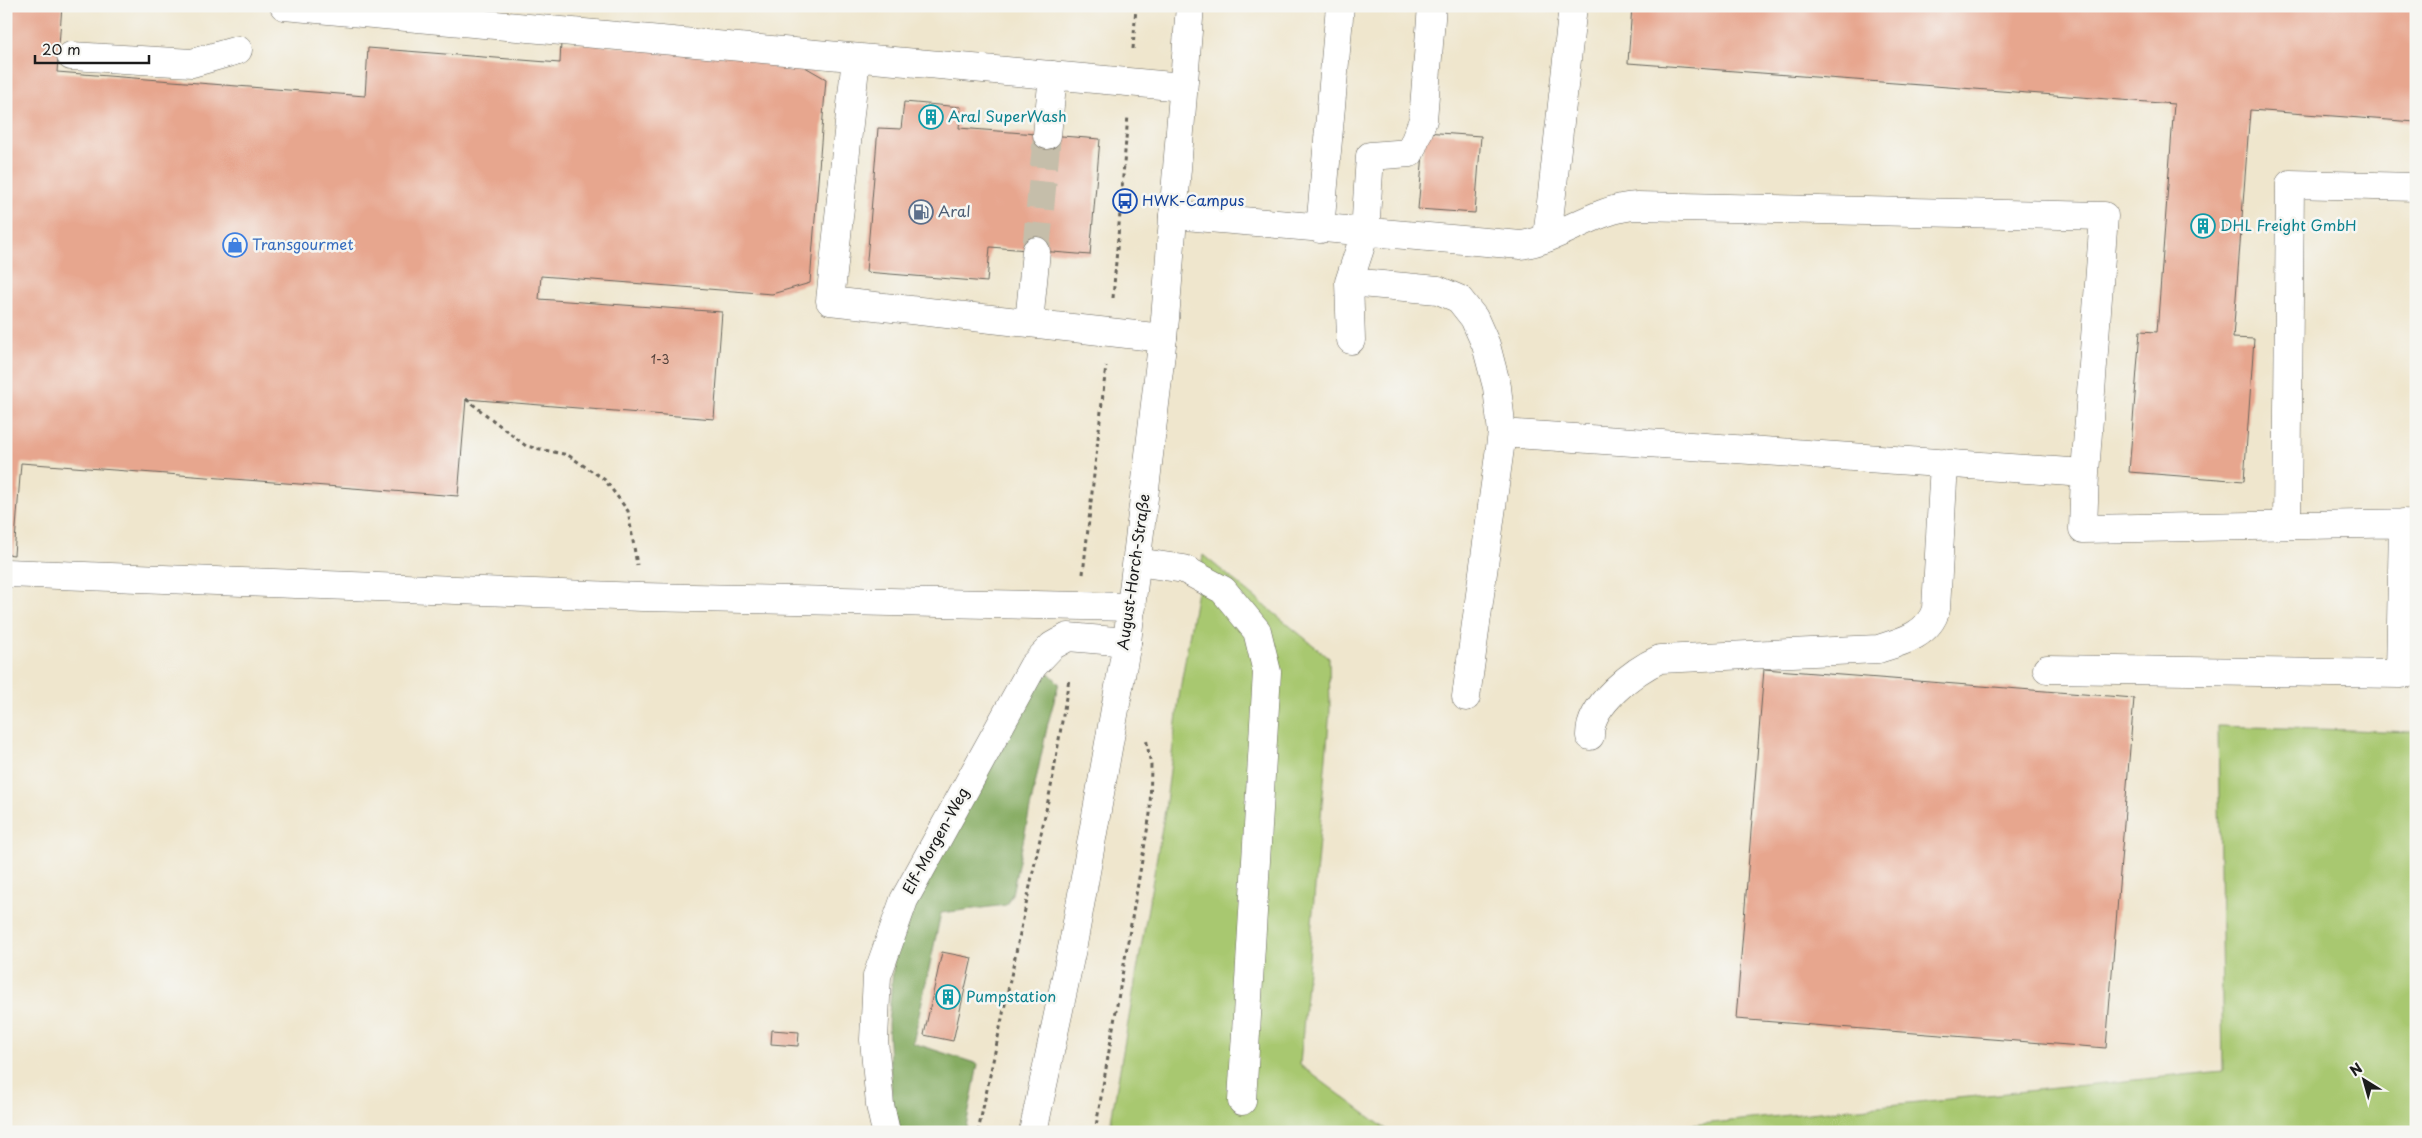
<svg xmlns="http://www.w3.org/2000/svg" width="2422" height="1138" font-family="'Playpen Sans',sans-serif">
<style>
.green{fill:#a8c870;stroke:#627246}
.forest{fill:#86ac62;stroke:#51643f}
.building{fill:#e7a68e}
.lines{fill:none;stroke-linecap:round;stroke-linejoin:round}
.minor-tunnel{stroke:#c5beaa;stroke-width:28;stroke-dasharray:28 14;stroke-linecap:butt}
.minor-casing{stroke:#66635a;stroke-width:29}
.major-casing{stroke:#66635a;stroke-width:29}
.path{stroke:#66635a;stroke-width:3;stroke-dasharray:4 4;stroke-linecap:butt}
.minor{stroke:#fff;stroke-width:28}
.major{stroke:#fff;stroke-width:28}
.labels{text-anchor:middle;stroke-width:5;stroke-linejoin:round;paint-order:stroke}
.number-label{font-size:12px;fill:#4f3e38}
.culture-label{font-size:15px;fill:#0d838f;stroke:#f6f6f2;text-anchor:start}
.transit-label{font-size:15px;fill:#164399;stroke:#f6f6f2;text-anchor:start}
.service-label{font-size:15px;fill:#4e5e75;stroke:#f6f6f2;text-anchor:start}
.shop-label{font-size:15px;fill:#366cbe;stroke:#f6f6f2;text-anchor:start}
.street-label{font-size:15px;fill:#1c1c1c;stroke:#f6f6f2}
</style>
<rect width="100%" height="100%" fill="#f6f6f2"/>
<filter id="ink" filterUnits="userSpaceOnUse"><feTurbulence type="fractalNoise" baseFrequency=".02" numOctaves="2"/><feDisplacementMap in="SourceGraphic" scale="10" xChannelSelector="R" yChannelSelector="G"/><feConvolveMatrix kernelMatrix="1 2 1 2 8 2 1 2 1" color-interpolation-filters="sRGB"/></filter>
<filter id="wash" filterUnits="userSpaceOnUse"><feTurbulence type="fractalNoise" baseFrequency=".0096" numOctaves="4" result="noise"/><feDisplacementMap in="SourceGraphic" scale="20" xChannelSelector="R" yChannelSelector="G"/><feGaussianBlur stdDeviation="1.12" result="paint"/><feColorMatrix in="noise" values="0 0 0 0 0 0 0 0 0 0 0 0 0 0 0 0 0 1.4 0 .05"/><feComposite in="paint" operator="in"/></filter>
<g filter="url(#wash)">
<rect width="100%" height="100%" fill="#efe6cd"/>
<path class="green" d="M1203 555 1329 658 1330 710 1300 1065 1390 1132H1109L1165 810 1180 690Z
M2218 726 2416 732V1132H1623L2223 1071Z"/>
<path class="forest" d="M1049 673 1059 683 1048 723 1012 894 1006 905 941 913 913 1043 978 1064 965 1132H901L892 1102 888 1024 894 960 921 892 1023 699Z"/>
<g id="blocks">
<path class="building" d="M6 6H62L57 72 365 96 368 48 560 63 561 42 793 60 826 79 810 283 772 294 541 276 539 299 722 312 714 419 466 399 458 496 21 463 14 555 6 554Z
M1632 6H2416V122L2250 110 2233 338 2254 339 2244 481 2129 472 2140 331 2157 332 2174 104 1628 63Z
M904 102 961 107 959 128 1100 139 1090 255 990 247 987 282 866 272 878 128 901 129Z
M1425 132 1481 136 1475 213 1418 209Z
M1764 669 2134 698 2106 1048 1736 1019Z
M942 952 972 958 953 1041 924 1035Z
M772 1030 799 1032 798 1046 771 1044Z"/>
</g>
</g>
<g filter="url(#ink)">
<use href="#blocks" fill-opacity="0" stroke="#66635a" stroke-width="1"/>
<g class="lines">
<path class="minor-tunnel" d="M1036 251 1047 135"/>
<g class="minor-casing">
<path id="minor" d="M284 6 1183 87
M71 56 192 63 238 50
M856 58 830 301 1163 338
M1047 135 1053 75
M1173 215 1521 245C1562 239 1595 208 1637 206L2104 216 2085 473 2083 529 2416 523
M1320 229 1340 6
M1547 238 1573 6
M1349 282 1438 290 1459 299 1474 318 1486 345 1497 387 1502 433 1466 697
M1029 323 1036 251
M1351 340 1349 282 1365 233 1370 156 1410 153 1423 120 1432 6
M1502 433 2085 473
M2287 525 2290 184 2416 187
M1137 562 1184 569 1223 590 1257 631 1267 672 1242 1101
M6 573 642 597 1132 607
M2047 669 2400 674 2416 672
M2400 674 2403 523
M1590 736C1589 705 1635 670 1660 659L1878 649C1901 642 1929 635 1936 609L1944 463
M886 1132 880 1105 874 1040 877 976 904 900 1033 666 1052 646 1068 637 1127 642"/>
</g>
<g class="major-casing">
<path id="major" d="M1033 1132 1074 939 1127 642 1165 319 1190 6"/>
</g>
<path class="path" d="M1133 49 1136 6
M1113 298 1128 115
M466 399 526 446 568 455 605 480 628 511 637 565
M1083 574 1106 366
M978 1132 1052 782 1069 679
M1095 1132 1150 814 1151 765 1146 738"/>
<use href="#minor" class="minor"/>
<use href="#major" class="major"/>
</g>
</g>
<defs>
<g id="building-ring" transform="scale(1.25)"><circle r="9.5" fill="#f6f6f2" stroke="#0f9aa8" stroke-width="1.5"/><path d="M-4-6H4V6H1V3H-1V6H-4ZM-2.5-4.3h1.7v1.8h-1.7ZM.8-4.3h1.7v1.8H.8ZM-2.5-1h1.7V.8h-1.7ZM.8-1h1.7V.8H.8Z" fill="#0f9aa8"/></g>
<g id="bus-ring" transform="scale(1.25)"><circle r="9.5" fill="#f6f6f2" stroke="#1a4fb4" stroke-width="1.5"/><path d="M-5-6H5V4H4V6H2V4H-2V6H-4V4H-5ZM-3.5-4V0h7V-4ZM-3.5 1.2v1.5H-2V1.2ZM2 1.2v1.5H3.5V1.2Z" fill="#1a4fb4"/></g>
<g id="fuel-ring" transform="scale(1.25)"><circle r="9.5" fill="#f6f6f2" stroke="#5c6f8a" stroke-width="1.5"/><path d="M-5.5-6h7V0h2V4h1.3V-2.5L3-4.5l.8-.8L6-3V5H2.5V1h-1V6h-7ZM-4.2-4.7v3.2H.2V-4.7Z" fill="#5c6f8a"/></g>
<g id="shop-ring" transform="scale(1.25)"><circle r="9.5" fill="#f6f6f2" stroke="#3f7fe0" stroke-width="1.5"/><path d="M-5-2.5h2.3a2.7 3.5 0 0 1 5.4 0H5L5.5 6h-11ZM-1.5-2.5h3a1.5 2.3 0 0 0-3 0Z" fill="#3f7fe0"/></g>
</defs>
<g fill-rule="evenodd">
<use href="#building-ring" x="931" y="117"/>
<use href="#bus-ring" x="1125" y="201"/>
<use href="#fuel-ring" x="921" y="212"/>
<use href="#building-ring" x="2203" y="226"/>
<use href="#shop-ring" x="235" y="245"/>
<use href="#building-ring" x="948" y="997"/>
</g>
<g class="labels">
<g class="number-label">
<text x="660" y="364">1-3</text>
</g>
<g class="culture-label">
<text x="948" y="122">Aral SuperWash</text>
<text x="2220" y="231">DHL Freight GmbH</text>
<text x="966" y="1002">Pumpstation</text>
</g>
<g class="transit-label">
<text x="1142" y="206">HWK-Campus</text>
</g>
<g class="service-label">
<text x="938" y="217">Aral</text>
</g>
<g class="shop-label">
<text x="252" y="250">Transgourmet</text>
</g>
<g class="street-label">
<text transform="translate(1134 572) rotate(-82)" y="5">August-Horch-Straße</text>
<text transform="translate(936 841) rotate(-61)" y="5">Elf-Morgen-Weg</text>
</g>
</g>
<rect width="2422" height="1138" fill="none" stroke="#f6f6f2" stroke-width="25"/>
<g transform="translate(2364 1080) rotate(323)" stroke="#f6f6f2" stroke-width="4" paint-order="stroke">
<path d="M0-4L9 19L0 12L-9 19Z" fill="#1c1c1c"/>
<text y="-8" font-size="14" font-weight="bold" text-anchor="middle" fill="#1c1c1c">N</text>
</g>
<path d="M35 55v8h114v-8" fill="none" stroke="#1c1c1c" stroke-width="2.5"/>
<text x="42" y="55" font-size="15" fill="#1c1c1c" stroke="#f6f6f2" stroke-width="4" paint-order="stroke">20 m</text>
</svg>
